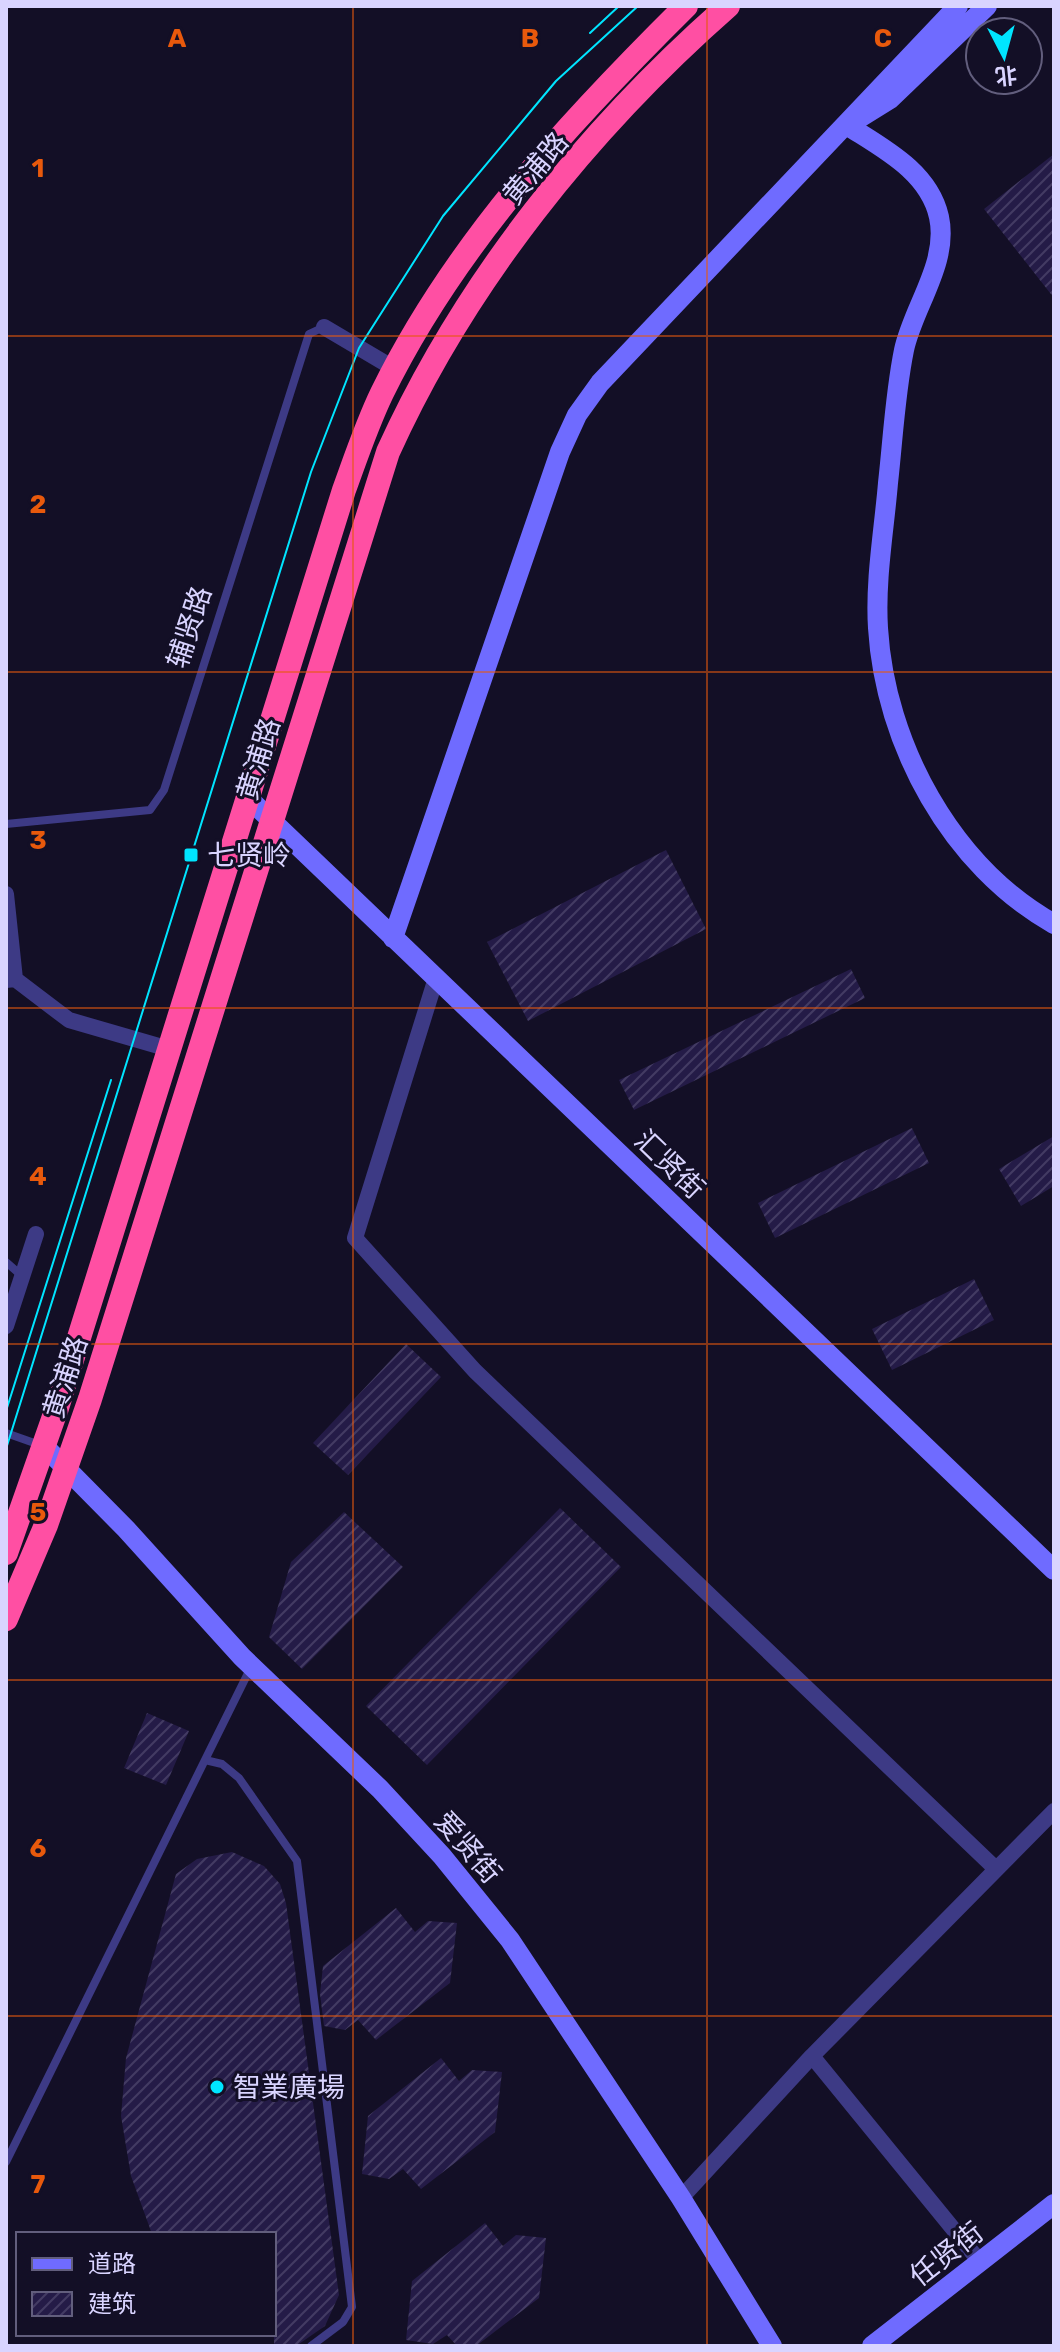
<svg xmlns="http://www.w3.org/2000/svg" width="1060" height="2352" font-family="Rubik,'Noto Sans SC',sans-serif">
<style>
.building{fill:url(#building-hatch)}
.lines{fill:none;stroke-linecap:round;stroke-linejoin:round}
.lane{stroke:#3d3a85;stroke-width:8}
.street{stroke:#3d3a85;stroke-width:16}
.secondary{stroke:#6f6bff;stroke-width:20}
.highway{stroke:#ff4fa3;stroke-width:24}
.tram{stroke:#00e5ff;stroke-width:2}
.grid{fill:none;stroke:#e8590c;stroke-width:2;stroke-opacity:0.55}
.poi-dot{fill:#00e5ff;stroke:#130f26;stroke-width:3}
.labels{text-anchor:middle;stroke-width:6;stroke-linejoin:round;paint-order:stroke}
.street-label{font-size:28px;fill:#d9d4ff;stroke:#130f26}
.poi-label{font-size:28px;fill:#d9d4ff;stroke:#130f26;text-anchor:start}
.grid-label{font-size:26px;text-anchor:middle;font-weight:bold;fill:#e8590c;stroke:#130f26;stroke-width:6;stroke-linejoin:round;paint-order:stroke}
</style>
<defs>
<pattern id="building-hatch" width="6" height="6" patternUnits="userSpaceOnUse" patternTransform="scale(2)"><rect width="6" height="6" fill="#241b47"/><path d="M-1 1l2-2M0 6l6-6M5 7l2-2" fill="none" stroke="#433b63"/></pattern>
</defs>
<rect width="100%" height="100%" fill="#130f26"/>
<path class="building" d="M1054 154V298L984 209Z
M666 850 706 929 528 1021 487 942Z
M851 969 865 998 634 1110 619 1080Z
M912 1128 929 1163 775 1238 758 1203Z
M1054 1136V1186L1021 1206 999 1169Z
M974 1279 994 1320 892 1370 872 1329Z
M406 1344 441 1377 348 1475 313 1443Z
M560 1508 621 1567 427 1765 366 1706Z
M344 1512 403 1567 302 1669 269 1637 291 1562Z
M147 1713 189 1731 166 1785 124 1768Z
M232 1852 264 1866 280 1884 286 1903 339 2295 325 2326 296 2346H274V2234H152L131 2176 121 2116 126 2058 176 1874 197 1859Z
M396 1908 415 1932 428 1921 457 1923 450 1983 376 2040 358 2020 345 2030 324 2026 320 1994 323 1966Z
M441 2058 459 2081 472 2070 502 2072 495 2132 421 2189 403 2169 389 2179 362 2174 368 2116Z
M485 2223 503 2246 516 2235 546 2238 539 2298 476 2346H457L447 2335 433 2344 406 2340 412 2281Z"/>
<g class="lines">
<path class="lane" d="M6 824 150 810 164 790 309 334 324 327
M6 1262 22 1276
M6 1433 40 1445
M205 1760 222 1764 239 1778 297 1861 352 2307 343 2322 311 2346
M6 2162 251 1667"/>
<path class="street" d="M324 327 395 369
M6 894 15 979
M436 978 355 1238 475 1371 996 1869
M6 980 15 979 69 1020 169 1049
M6 1326 36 1234
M812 2056 981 2263
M681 2198 812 2056 1054 1811"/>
<path class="secondary" d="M861 117 890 99 987 6
M848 126C884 149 929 172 939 217 949 263 913 307 904 350 895 394 893 439 888 483 884 531 875 580 878 628 885 744 951 866 1054 924
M248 798 1054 1570
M393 938 560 452 577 415 600 383 958 6
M44 1446 126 1529 242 1657 380 1789 442 1856 510 1940 681 2198 772 2346
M872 2346 1054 2204"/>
<path class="highway" d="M6 1553 57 1408 344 490C356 457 367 424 382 393 455 244 569 122 686 6
M6 1619 46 1525 90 1399 388 452C465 282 588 129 728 6"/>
<path class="tram" d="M590 33 619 6
M6 1411 111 1080
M6 1449 311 472 359 348 443 216 556 81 638 6"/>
</g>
<path class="grid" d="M353 6V2346M707 6V2346M6 336H1054M6 672H1054M6 1008H1054M6 1344H1054M6 1680H1054M6 2016H1054"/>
<g class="poi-dot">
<rect x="183" y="847" width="16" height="16" rx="4"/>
<circle cx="217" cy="2087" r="8"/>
</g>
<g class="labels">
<g class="street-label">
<text transform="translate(535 168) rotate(-50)" y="10">黄浦路</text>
<text transform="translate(189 627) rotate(-72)" y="10">辅贤路</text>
<text transform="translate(258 759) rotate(-73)" y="10">黄浦路</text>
<text transform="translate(670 1164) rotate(44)" y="10">汇贤街</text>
<text transform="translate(65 1377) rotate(-72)" y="10">黄浦路</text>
<text transform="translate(468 1847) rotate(49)" y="10">爱贤街</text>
<text transform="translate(946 2254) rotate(-38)" y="10">任贤街</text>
</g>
<g class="poi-label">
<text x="207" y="865">七贤岭</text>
<text x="233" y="2097">智業廣場</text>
</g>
</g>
<g class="grid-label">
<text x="177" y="47">A</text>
<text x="530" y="47">B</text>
<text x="883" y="47">C</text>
<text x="38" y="177">1</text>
<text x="38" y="513">2</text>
<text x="38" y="849">3</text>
<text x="38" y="1185">4</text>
<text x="38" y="1521">5</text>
<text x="38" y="1857">6</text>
<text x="38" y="2193">7</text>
</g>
<rect width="1060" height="2352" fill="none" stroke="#d9d4ff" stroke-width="16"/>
<rect x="16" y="2232" width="260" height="104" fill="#130f26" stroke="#625e7d" stroke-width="2"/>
<rect x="32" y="2258" width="40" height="12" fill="#6f6bff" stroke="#625e7d" stroke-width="2"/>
<text x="88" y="2272" font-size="24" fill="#d9d4ff">道路</text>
<rect x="32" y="2292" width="40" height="24" fill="url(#building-hatch)" stroke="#625e7d" stroke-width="2"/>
<text x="88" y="2312" font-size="24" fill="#d9d4ff">建筑</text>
<g transform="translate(1004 56) rotate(174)"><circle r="38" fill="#130f26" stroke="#625e7d" stroke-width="2"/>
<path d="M0-6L14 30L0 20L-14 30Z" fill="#00e5ff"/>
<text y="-12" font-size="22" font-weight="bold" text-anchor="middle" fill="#d9d4ff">北</text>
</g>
</svg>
